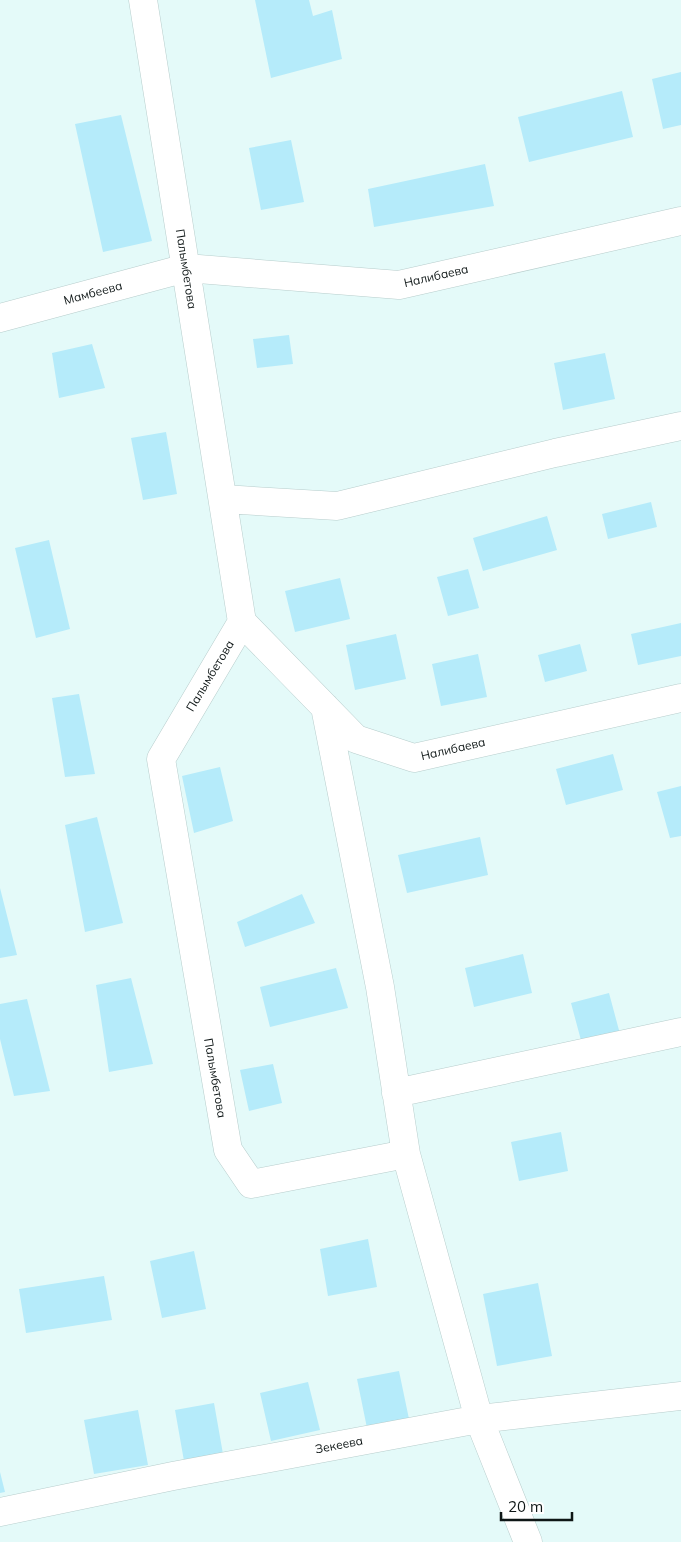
<svg xmlns="http://www.w3.org/2000/svg" width="681" height="1542" font-family="Mulish,sans-serif">
<style>
.building{fill:#b5ebfa}
.lines{fill:none;stroke-linecap:round;stroke-linejoin:round}
.minor-casing{stroke:#b7cdcc;stroke-width:29}
.minor{stroke:#fff;stroke-width:28}
.labels{text-anchor:middle;stroke-width:4;stroke-linejoin:round;paint-order:stroke}
.street-label{font-size:12px;fill:#0e1616;stroke:#fff}
</style>
<rect width="100%" height="100%" fill="#e4faf9"/>
<path class="building" d="M255 0H309L313 16 332 10 342 59 271 78Z
M681 72V125L663 129 652 79Z
M622 91 633 137 529 162 518 117Z
M121 115 152 241 103 252 75 124Z
M291 140 304 202 261 210 249 148Z
M485 164 494 206 374 227 368 189Z
M289 335 293 364 257 368 253 339Z
M92 344 105 388 59 398 52 353Z
M605 353 615 399 563 410 554 363Z
M166 432 177 494 143 500 131 438Z
M651 502 657 527 608 539 602 514Z
M547 516 557 550 483 571 473 538Z
M49 540 70 629 36 638 15 548Z
M468 569 479 608 448 616 437 577Z
M340 578 350 619 295 632 285 591Z
M681 623V656L638 665 631 634Z
M396 634 406 679 355 690 346 645Z
M580 644 587 671 545 682 538 655Z
M478 654 487 697 441 706 432 664Z
M79 694 95 774 65 777 52 698Z
M613 754 623 790 566 805 556 769Z
M220 767 233 821 194 833 182 776Z
M681 786V836L670 838 657 792Z
M97 817 123 923 85 932 65 825Z
M480 837 488 875 407 893 398 855Z
M0 888 17 955 0 958Z
M302 894 315 923 245 947 237 922Z
M523 954 532 993 474 1007 465 968Z
M336 968 348 1008 270 1027 260 987Z
M131 978 153 1064 109 1072 96 985Z
M609 993 620 1034 582 1044 571 1003Z
M27 999 50 1091 14 1096 0 1039V1004Z
M273 1064 282 1103 249 1111 240 1070Z
M561 1132 568 1171 519 1181 511 1142Z
M368 1239 377 1287 328 1296 320 1249Z
M194 1251 206 1309 162 1318 150 1261Z
M104 1276 112 1320 26 1333 19 1289Z
M538 1283 552 1356 497 1366 483 1294Z
M399 1371 409 1419 367 1428 357 1379Z
M308 1382 320 1430 271 1441 260 1393Z
M214 1403 223 1454 184 1461 175 1410Z
M138 1410 148 1465 94 1474 84 1420Z
M0 1472 5 1492 0 1493Z"/>
<g class="lines">
<g class="minor-casing">
<path id="minor" d="M143 0 242 622 161 759 228 1150 251 1184 406 1154
M0 318 186 268 399 285 681 221
M223 499 337 506 555 453 681 426
M242 622 356 739 414 758 681 698
M325 707 380 987 406 1154 479 1419 528 1542
M396 1093 681 1032
M0 1512 173 1476 479 1419 681 1396"/>
</g>
<use href="#minor" class="minor"/>
</g>
<g class="labels">
<g class="street-label">
<text transform="translate(186 269) rotate(81)" y="4">Палымбетова</text>
<text transform="translate(436 276) rotate(-13)" y="4">Налибаева</text>
<text transform="translate(93 293) rotate(-15)" y="4">Мамбеева</text>
<text transform="translate(210 676) rotate(-59)" y="4">Палымбетова</text>
<text transform="translate(453 749) rotate(-13)" y="4">Налибаева</text>
<text transform="translate(215 1078) rotate(80)" y="4">Палымбетова</text>
<text transform="translate(339 1445) rotate(-11)" y="4">Зекеева</text>
</g>
</g>
<path d="M501 1512v8h71v-8" fill="none" stroke="#0e1616" stroke-width="2.5"/>
<text x="508" y="1512" font-size="15" fill="#0e1616" stroke="#ffffff" stroke-width="4" paint-order="stroke">20 m</text>
</svg>
